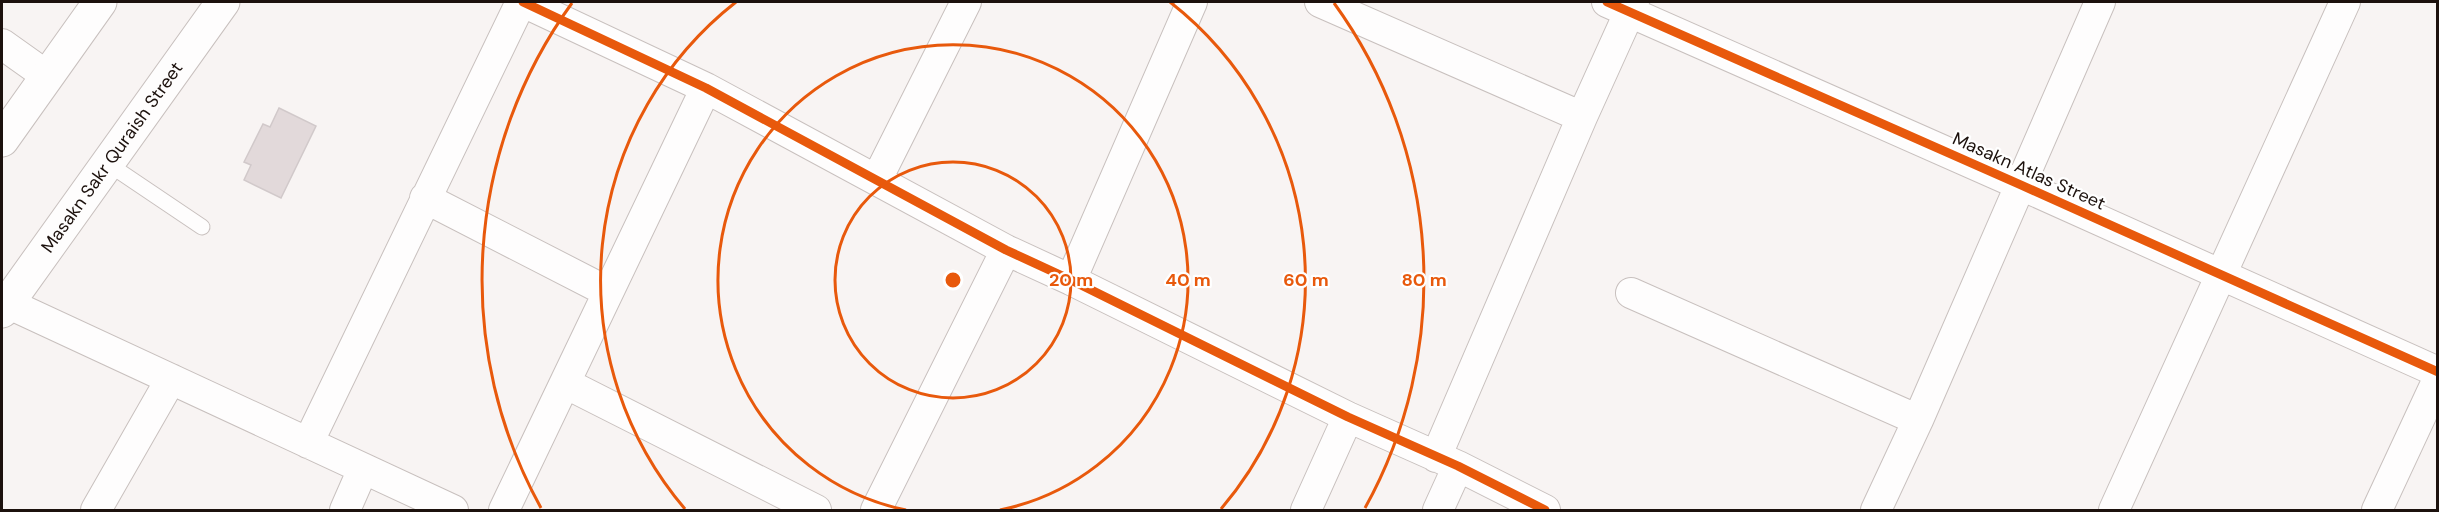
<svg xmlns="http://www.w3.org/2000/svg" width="2439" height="512" font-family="'DM Sans',sans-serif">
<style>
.building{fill:#e2d9da;stroke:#d1c9ca;stroke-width:1.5}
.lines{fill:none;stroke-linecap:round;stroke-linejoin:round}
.lane-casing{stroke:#c8c0be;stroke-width:17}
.street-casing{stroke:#c8c0be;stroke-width:32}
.secondary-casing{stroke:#c8c0be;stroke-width:35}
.lane{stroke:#fefdfd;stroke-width:15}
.street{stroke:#fefdfd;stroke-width:30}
.secondary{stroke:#fefdfd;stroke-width:33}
.cycleway-casing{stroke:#fff;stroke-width:13}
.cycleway{stroke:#e8590c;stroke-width:9}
.ring{fill:none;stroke:#e8590c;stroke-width:3}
.labels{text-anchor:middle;stroke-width:4.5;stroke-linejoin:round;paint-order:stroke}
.street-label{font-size:18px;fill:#1c110d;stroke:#fff}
.centre{fill:#e8590c;stroke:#fff;stroke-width:3}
.ring-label{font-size:18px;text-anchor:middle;font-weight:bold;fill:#e8590c;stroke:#fff;stroke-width:4.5;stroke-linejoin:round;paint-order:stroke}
</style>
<rect width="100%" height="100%" fill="#f8f4f3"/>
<path class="building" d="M279 108 316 126 281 198 244 180 251 165 244 162 263 124 270 127Z"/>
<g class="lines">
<g class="lane-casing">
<path id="lane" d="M107 163 202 227"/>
</g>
<g class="street-casing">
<path id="street" d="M523 2 706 88 1006 250 1071 280 1348 417 1458 466 1545 510
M1320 2 1582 117
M1607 2 2021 185 2438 372
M2 44 47 76
M877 179 966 2
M425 198 608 292
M1071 280 1192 2
M1631 293 1918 420
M7 303 453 510
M565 383 816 510
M308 443 521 2
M1436 457 1582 117 1634 2
M96 510 171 379
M345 510 363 469
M504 510 706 88
M876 510 1006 250
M1306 510 1348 417
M1438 510 1458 466
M1876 510 1918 420 2100 2
M2114 510 2345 2
M2377 510 2438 379"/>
</g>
<g class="secondary-casing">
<g id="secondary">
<path d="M2 140 100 2"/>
<path id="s1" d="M2 311 223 2"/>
</g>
</g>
<use href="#lane" class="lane"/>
<use href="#street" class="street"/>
<use href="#secondary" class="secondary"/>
<g class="cycleway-casing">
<path id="cycleway" d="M523 2 706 88 1006 250 1071 280 1348 417 1458 466 1545 510
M1607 2 2021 185 2438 372"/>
</g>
<use href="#cycleway" class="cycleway"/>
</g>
<g class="ring">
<circle cx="953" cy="280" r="118"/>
<path d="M906 510A235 235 0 1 1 1000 510"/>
<path d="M685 509A353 353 0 0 1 736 2M1170 2A353 353 0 0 1 1221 509"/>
<path d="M541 508A471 471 0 0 1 572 3M1334 3A471 471 0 0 1 1365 508"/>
</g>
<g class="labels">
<g class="street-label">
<text dy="6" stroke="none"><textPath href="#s1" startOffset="189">Masakn Sakr Quraish Street</textPath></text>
<text transform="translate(2029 171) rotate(24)" y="6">Masakn Atlas Street</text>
</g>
</g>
<circle cx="953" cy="280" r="9" class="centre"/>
<g class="ring-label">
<text x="1071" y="286">20 m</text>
<text x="1188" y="286">40 m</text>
<text x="1306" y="286">60 m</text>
<text x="1424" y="286">80 m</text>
</g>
<rect width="2439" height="512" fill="none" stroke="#1c110d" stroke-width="6"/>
</svg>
